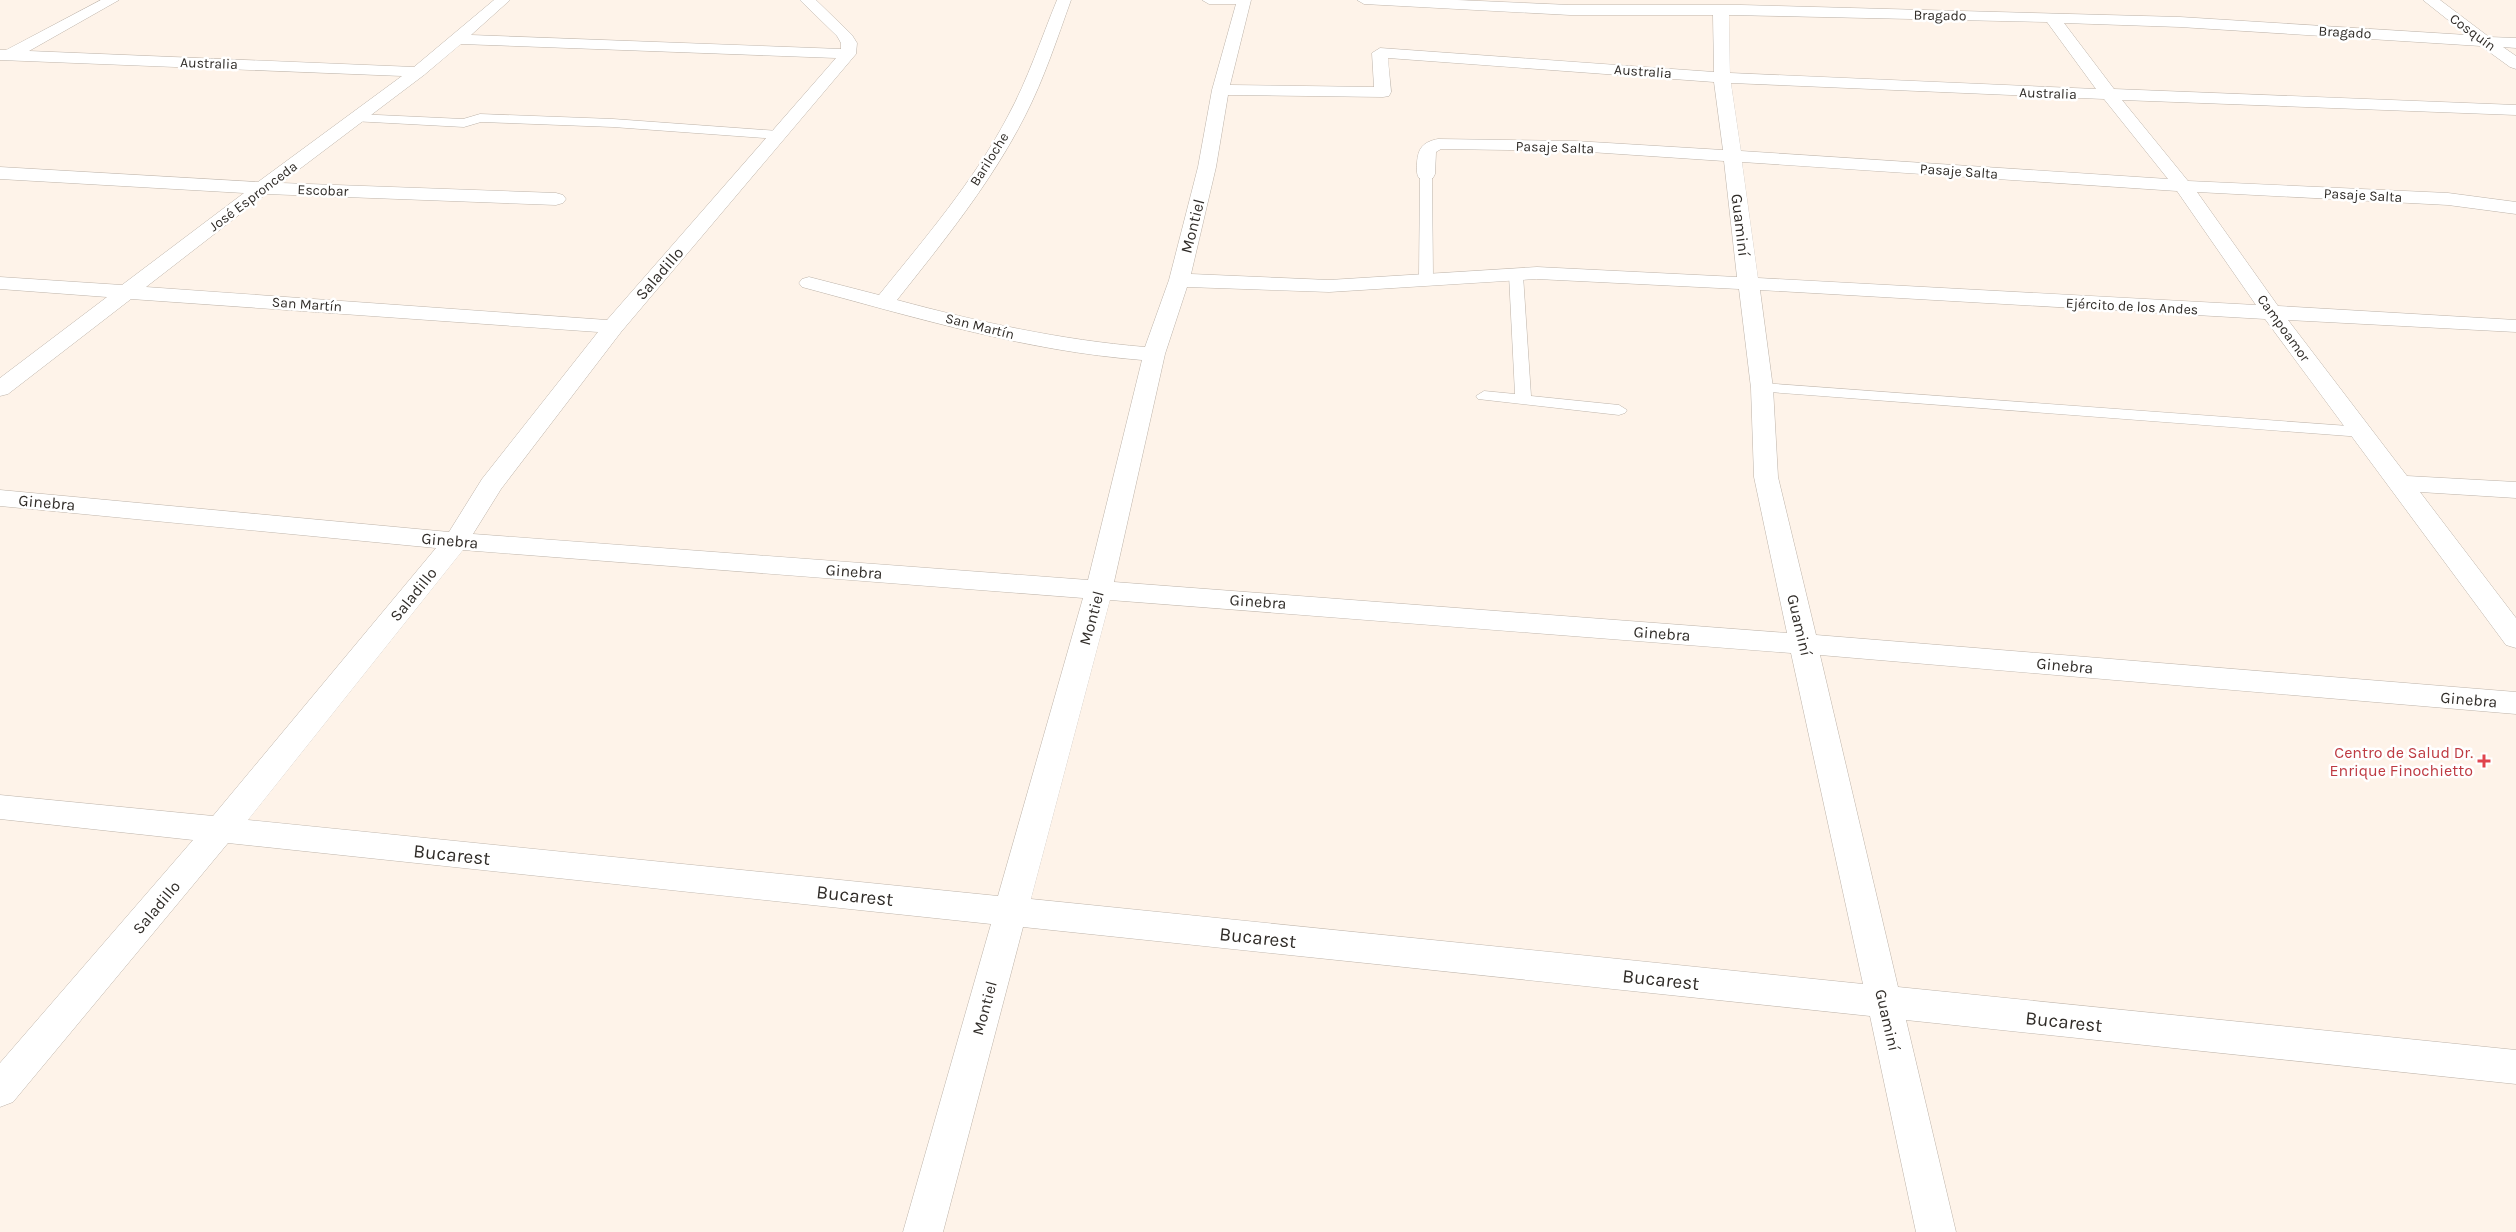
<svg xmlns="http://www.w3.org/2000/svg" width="2516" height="1232" font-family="Karla,sans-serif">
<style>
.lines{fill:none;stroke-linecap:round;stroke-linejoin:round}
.service-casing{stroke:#bdb3a9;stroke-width:1}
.minor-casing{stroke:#bdb3a9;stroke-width:1}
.service{fill:#fff;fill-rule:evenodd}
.minor{fill:#fff;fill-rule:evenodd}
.health-dot{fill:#e0444e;stroke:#fff;stroke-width:2}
.labels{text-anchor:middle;stroke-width:5;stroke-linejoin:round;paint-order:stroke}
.far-street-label{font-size:14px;fill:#302c28;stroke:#fff}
.street-label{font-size:16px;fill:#302c28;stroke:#fff}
.health-label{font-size:16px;fill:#be3a42;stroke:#fff;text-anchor:end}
.near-street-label{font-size:19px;fill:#302c28;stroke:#fff}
</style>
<rect width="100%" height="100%" fill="#fef3e9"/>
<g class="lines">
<g class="service-casing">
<path id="service" d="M356 114 463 119 480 114 613 119 778 131 784 135 778 139 613 127 481 122 464 127 352 121 350 118Z
M1426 170 1432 174 1433 278 1426 282 1419 278 1420 174Z
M1516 271 1523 275 1531 396 1619 405 1627 410 1625 413 1619 415 1478 399 1476 396 1484 391 1515 394 1509 275Z
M1762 383 2362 427 2370 432 2362 437 1756 391 1754 388Z"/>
</g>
<g class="minor-casing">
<path id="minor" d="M101 0H119L29 51 414 67 494 0H510L471 35 841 49V43L837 36 800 0H816L852 35 857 43 856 54 621 332 501 489 473 534 1088 580 1142 360C1025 351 914 317 802 287L799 283 802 279 809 277 879 295C925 238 974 181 1008 116 1028 79 1041 39 1057 0H1071C1057 39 1044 79 1025 116 991 183 943 242 897 300 979 322 1061 340 1145 347L1169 280 1198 167 1212 90 1236 4H1209L1202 0H1251L1230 85 1374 87 1372 53 1380 48 1714 72 1713 15H1570L1364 4 1357 0H1457L1570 5H1741L2180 17 2467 35 2423 0H2440L2489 37 2516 38V48L2503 47 2516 56V69L2510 67 2481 46 2180 27 2064 23 2114 89 2516 105V115L2122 100 2188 181 2448 193 2516 202V214L2448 205 2197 192 2278 306 2516 320V332L2288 320 2407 476 2516 482V498L2420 492 2516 618V648L2506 645 2265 319 1760 290 1773 388 1778 477 1816 635 2516 692V714L1820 655 1898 987 2516 1050V1084L1906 1020 1956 1232H1916L1870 1016 1023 927 943 1232H903L991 924 228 843 13 1102 0 1107V1063L193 840 0 819V795L213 816 436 548 0 506V490L449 532 482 479 598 332 131 299 8 394 0 396V378L107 297 0 289V277L122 285 244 193 0 179V167L258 182 402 76 0 60V50H6ZM1729 15 2047 22 2096 89 1730 73ZM461 44 836 58 607 320 146 287 266 194 556 205 563 203 566 199 563 195 556 193 281 183 424 75ZM1388 58 1714 82 1723 150 1575 141 1438 139C1423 142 1418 148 1417 163 1417 169 1416 173 1419 178H1433L1435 174 1436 152 1441 149 1575 151 1724 161 1737 277 1537 267 1329 280 1191 274 1216 167 1228 95 1383 97 1389 96 1391 92ZM1731 83 2104 99 2168 179 1741 151ZM1742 162 2177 191 2256 305 1758 278ZM1537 279 1739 289 1751 388 1754 477 1787 633 1114 582 1165 354 1187 287 1329 292ZM463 550 1083 598 998 896 248 820ZM1110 600 1791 653 1863 984 1031 899Z"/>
</g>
<use href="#service" class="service"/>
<use href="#minor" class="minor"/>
</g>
<path class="health-dot" d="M2481.5 753.5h5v5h5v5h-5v5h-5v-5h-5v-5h5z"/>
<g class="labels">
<g class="far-street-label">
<text transform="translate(1940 15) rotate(1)" y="5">Bragado</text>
<text transform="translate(2345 32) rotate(3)" y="5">Bragado</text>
<text transform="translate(2473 32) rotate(36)" y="5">Cosquín</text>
<text transform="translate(209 63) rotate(2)" y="5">Australia</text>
<text transform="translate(1643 71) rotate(4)" y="5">Australia</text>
<text transform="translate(2048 93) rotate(2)" y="5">Australia</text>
<text transform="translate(1555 147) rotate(2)" y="5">Pasaje Salta</text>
<text transform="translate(989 159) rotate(-58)" y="5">Bariloche</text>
<text transform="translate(1959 171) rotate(4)" y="5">Pasaje Salta</text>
<text transform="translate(323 190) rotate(2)" y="5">Escobar</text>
<text transform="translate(2363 195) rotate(3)" y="5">Pasaje Salta</text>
<text transform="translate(253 196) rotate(-37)" y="5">José Espronceda</text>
<text transform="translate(307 304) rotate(4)" y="5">San Martín</text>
<text transform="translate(2132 306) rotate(3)" y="5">Ejército de los Andes</text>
<text transform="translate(980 326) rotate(14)" y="5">San Martín</text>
<text transform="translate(2284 328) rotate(54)" y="5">Campoamor</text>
</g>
<g class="street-label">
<text transform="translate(1741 225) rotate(83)" y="6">Guaminí</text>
<text transform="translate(1192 226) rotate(-76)" y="6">Montiel</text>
<text transform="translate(659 273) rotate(-49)" y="6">Saladillo</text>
<text transform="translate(47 502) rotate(5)" y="6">Ginebra</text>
<text transform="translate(450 540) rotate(5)" y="6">Ginebra</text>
<text transform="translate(854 571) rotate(4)" y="6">Ginebra</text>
<text transform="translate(413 594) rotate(-51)" y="6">Saladillo</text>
<text transform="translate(1258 601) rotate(4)" y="6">Ginebra</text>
<text transform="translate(1091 618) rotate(-75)" y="6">Montiel</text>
<text transform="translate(1800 625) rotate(77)" y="6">Guaminí</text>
<text transform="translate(1662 633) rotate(4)" y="6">Ginebra</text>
<text transform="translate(2065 665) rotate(5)" y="6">Ginebra</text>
<text transform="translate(2469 699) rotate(5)" y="6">Ginebra</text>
<text transform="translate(156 907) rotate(-50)" y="6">Saladillo</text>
<text transform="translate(984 1008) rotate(-75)" y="6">Montiel</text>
<text transform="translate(1888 1020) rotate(77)" y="6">Guaminí</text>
</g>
<g class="health-label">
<text x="2473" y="758">Centro de Salud Dr.<tspan x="2473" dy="18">Enrique Finochietto</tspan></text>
</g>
<g class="near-street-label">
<text transform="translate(452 854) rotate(6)" y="7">Bucarest</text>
<text transform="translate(855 895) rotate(6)" y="7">Bucarest</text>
<text transform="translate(1258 937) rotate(6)" y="7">Bucarest</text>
<text transform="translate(1661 979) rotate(6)" y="7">Bucarest</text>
<text transform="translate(2064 1021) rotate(6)" y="7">Bucarest</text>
</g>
</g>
</svg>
